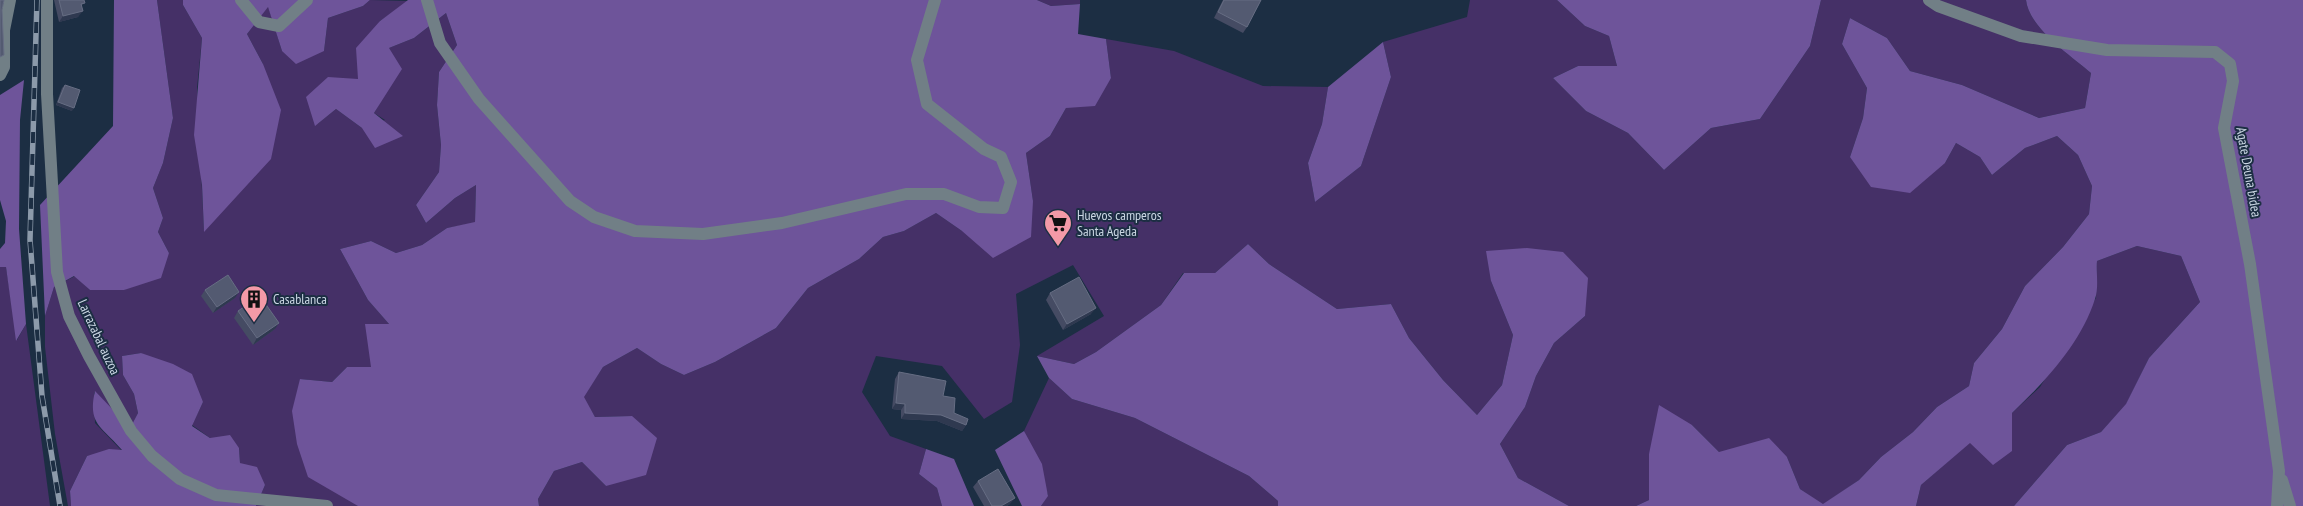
<svg xmlns="http://www.w3.org/2000/svg" width="2303" height="506" font-family="'PT Sans Narrow',sans-serif">
<style>
.green{fill:#453067}
.forest{fill:#6e549a}
.lines{fill:none;stroke-linecap:round;stroke-linejoin:round}
.minor{stroke:#717f86;stroke-width:12}
.rail-casing{stroke:#8c9aaa;stroke-width:5.5}
.rail{stroke:#1c2e43;stroke-width:4;stroke-dasharray:11;stroke-linecap:butt}
.wall{fill:#454b63}
.shaded-wall{fill:#2f3950}
.building{fill:#535a71;stroke:#666d83}
.labels{text-anchor:middle;stroke-width:4;stroke-linejoin:round;paint-order:stroke}
.street-label{font-size:14px;fill:#cbd7e4;stroke:#1c2e43}
.poi-label{font-size:14px;fill:#cbd7e4;stroke:#1c2e43;text-anchor:start}
</style>
<rect width="100%" height="100%" fill="#1c2e43"/>
<path class="green" d="M157 0H183V5L202 38 197 88 204 231 263 64 247 34 268 6 282 51H324L328 18 363 6 370 0 409 1 380 21 358 79 316 125 336 109 362 128 385 120 374 113 385 94 389 48 414 38 446 13 457 45 439 72 437 105 441 145 439 172 416 205 426 223 455 198 476 185 475 223 447 228 422 245 396 253 371 241 340 249 368 300 389 324 371 367H347L332 382 300 379 358 506H256L265 485 240 463 239 448 210 438 192 425 203 402 141 353 122 356 123 375 134 394 138 413 127 435 117 414 94 392 95 423 122 451 87 456 70 491 71 506H68L55 434 45 347V316L54 287 75 276 90 290H124L169 253 158 232 163 218 153 188 163 163 173 118Z
M1037 0H1080V4L1051 6Z
M1470 0H1557L1585 26 1609 36 1617 66H1578L1553 78 1586 111 1628 133 1664 170 1711 128 1760 119 1810 46 1821 0H2026C2029 28 2070 55 2091 73L2085 108 2039 118 1962 85 1910 71 1887 38 1850 18 1842 44 1867 88 1863 118 1850 157 1945 163 1956 143 1980 157 1992 175 2025 148 2057 136 2078 155 2092 186 2089 214 2063 247 2025 286 2002 329 1974 363 1969 386 1937 407 1913 432 1881 457 1859 480 1823 505 1800 489 1787 457 1719 452 1692 425 1649 454V500L1636 506H1569L1518 478 1500 444 1525 407 1536 376 1554 343 1585 316 1491 281 1513 335 1502 385 1477 415 1443 380 1409 338 1391 304 1337 309 1269 264 1248 244 1215 273H1183L1161 305 1096 352 1074 364 1037 356 1104 316 1073 265 1016 294 1020 345 1012 402 984 419 942 366 876 356 862 392 890 436 926 449 919 474 937 488 942 506H539L538 499 554 471 582 462 606 486 632 416 595 417 583 397 603 367 637 348 661 364 684 375 715 362 776 328 808 288 859 259 883 237 904 231 936 213 962 231 1033 201 1026 153 1050 136 1066 108 1111 78 1106 39 1174 51 1263 86 1328 87 1322 124 1308 163 1315 202 1361 166 1391 77 1383 42 1467 17Z
M2137 246 2181 256 2200 302 2149 358 2126 405 2101 432 2067 445 2014 506H1916L1921 485 1970 442 2012 451V413L2040 387 2096 298 2097 261Z
M0 267H6L17 340 26 324 50 506H0Z
M1049 378 1072 399 1135 418 1249 476 1278 501V506H1041L1048 495 1024 431Z"/>
<path class="forest" d="M114 0H157L173 118 163 163 153 188 163 218 158 232 169 253 161 278 124 290H90L74 276 54 287 45 316 40 205 113 126Z
M183 0H370L363 6 328 18 324 51 296 64 282 51 268 7 247 34 263 64 281 110 271 159 204 232 202 185 194 135 202 38 183 5Z
M408 0H1037L1051 6 1080 4 1078 34 1106 39 1111 78 1095 106 1066 108 1050 136 1026 153 1033 201 1031 237 993 258 962 231 936 213 904 231 883 237 859 259 808 288 776 328 715 362 684 375 661 364 637 348 603 367 584 397 595 417 632 416 657 438 646 475 606 486 582 462 554 471 538 499 539 506H358L308 477 297 444 292 411 300 379 332 382 347 367H371L365 324H389L368 300 340 249 371 241 396 253 422 245 447 228 475 222 476 185 455 198 426 223 416 205 439 172 441 145 437 105 439 72 457 45 446 13 414 38 389 48 402 69 374 113 403 136 375 148 362 128 336 109 315 126 306 97 328 77 358 79 356 48 380 21Z
M1557 0H1821L1810 46 1760 119 1711 128 1664 170 1628 133 1586 111 1553 78 1578 66H1617L1609 36 1585 26Z
M2026 0H2303V506H2014L2067 445 2101 432 2126 404 2149 358 2200 302 2181 256 2137 246 2097 261C2096 272 2099 288 2095 299 2081 343 2045 382 2012 413V451L1993 465 1970 443 1921 485 1916 506H1636L1649 500V454L1659 405 1692 425 1719 452 1769 438 1787 457 1800 489 1823 504 1859 480 1881 457 1913 432 1937 407 1969 386 1974 363 2002 329 2025 286 2063 247 2089 214 2092 186 2078 155 2057 136 2025 148 1992 175 1980 157 1956 143 1945 163 1910 193 1871 187 1850 157 1863 118 1867 88 1842 44 1850 18 1887 38 1910 71 1962 85 2039 118 2085 108 2091 73C2070 55 2029 28 2026 0Z
M1383 42 1391 77 1361 166 1315 202 1308 163 1322 124 1328 87Z
M24 80 20 120 19 229 26 324 16 341 6 267H0V249L5 243 6 221 0 200V95Z
M1248 244 1269 264 1337 309 1391 304 1409 338 1443 380 1477 415 1502 385 1513 335 1491 281 1486 251 1527 248 1563 252 1588 278 1585 316 1554 343 1536 376 1525 407 1500 444 1518 478 1569 506H1278V501L1249 476 1135 418 1072 399 1049 378 1037 356 1074 364 1096 352 1161 305 1184 273H1215Z
M141 353 173 364 192 374 203 402 192 426 210 438 230 435 239 448 240 463 257 467 265 485 256 506H71L70 491 87 456 109 449 122 450C103 427 87 425 95 391L117 414 127 434 138 413 134 394 123 375 122 356Z
M1024 431 1042 464 1048 496 1041 506H1022L995 450Z
M926 449 954 459 974 506H942L937 488 919 474Z"/>
<g class="lines">
<path class="minor" d="M47 0V94L57 272 69 316 89 356 131 431 152 456 180 479 216 495 327 506
M241 0 259 22 279 26 307 0
M427 0 440 43 479 99 570 201 594 217 635 231 703 234 782 223 906 194H944L979 207 1003 208 1011 182 1001 157 984 149 927 104 917 60 935 0
M1929 0 1938 6 2021 36 2107 50 2215 52 2230 64 2233 81 2224 128 2250 264 2279 471 2277 506
M0 75 4 67V30L10 0
M2282 480 2290 506"/>
<g class="rail-casing">
<path id="rail" d="M37 0 30 240 42 396 60 506"/>
</g>
<use href="#rail" class="rail"/>
</g>
<path class="wall" d="M54 0H84L78 17 59 22Z
M1223 0H1261L1247 27 1243 33 1214 18Z
M65 85 72 111 56 105 62 88Z
M205 290 235 298 213 313 201 296Z
M1050 293 1091 314 1063 330 1046 300Z
M238 311 275 329 253 345 234 318Z
M899 372 943 396 954 413 966 425 962 431 937 421 901 419V410L892 409 895 379Z
M978 481 1010 504 1007 506H984L973 487Z"/>
<path class="shaded-wall" d="M83 11 78 17 59 22 63 16Z
M58 102 74 108 72 111 56 105Z
M239 292 235 298 213 313 217 307Z
M1096 308 1091 314 1063 330 1067 324Z
M279 323 275 329 253 345 257 338Z
M896 403 905 404 901 410 892 409Z
M905 413 941 415 966 425 962 431 937 421 901 419Z
M1015 498 1010 504 1007 506H1001Z"/>
<path class="building" d="M0 0H4L2 10 4 55 0 57Z
M59 0H84L85 3 81 4 83 11 63 16Z
M1224 0H1261L1247 27 1218 12Z
M65 85 80 90 74 108 58 102Z
M228 275 239 292 217 307 205 290Z
M1079 277 1096 308 1067 324 1050 293Z
M260 296 279 323 257 338 238 311Z
M899 372 946 381 943 396 955 398 954 413 968 419 966 425 941 415 905 413V404L896 403Z
M998 469 1015 498 1001 506H992L978 481Z"/>
<defs>
<g id="supermarket-pin" transform="scale(1.4375)"><path d="M0 17L-7.5 6A9.5 9.5 0 1 1 7.5 6Z" fill="#f39aa7" stroke="#1c2e43"/><path d="M-6-5.5h2.5l.6 2H6L4.5 2H-2.5L-4.4-4H-6ZM-1.5 3.2a1.3 1.3 0 1 0 .1 0ZM3 3.2a1.3 1.3 0 1 0 .1 0Z" fill="#111"/></g>
<g id="building-pin" transform="scale(1.4375)"><path d="M0 17L-7.5 6A9.5 9.5 0 1 1 7.5 6Z" fill="#f39aa7" stroke="#1c2e43"/><path d="M-4-6H4V6H1V3H-1V6H-4ZM-2.5-4.3h1.7v1.8h-1.7ZM.8-4.3h1.7v1.8H.8ZM-2.5-1h1.7V.8h-1.7ZM.8-1h1.7V.8H.8Z" fill="#111"/></g>
</defs>
<g fill-rule="evenodd">
<use href="#supermarket-pin" x="1058" y="223"/>
<use href="#building-pin" x="254" y="299"/>
</g>
<g class="labels">
<g class="street-label">
<text transform="translate(2249 172) rotate(80)" y="5">Agate Deuna bidea</text>
<text transform="translate(99 337) rotate(65)" y="5">Larrazabal auzoa</text>
</g>
<g class="poi-label">
<text x="1077" y="220">Huevos camperos<tspan x="1077" dy="16">Santa Ageda</tspan></text>
<text x="273" y="304">Casablanca</text>
</g>
</g>
</svg>
